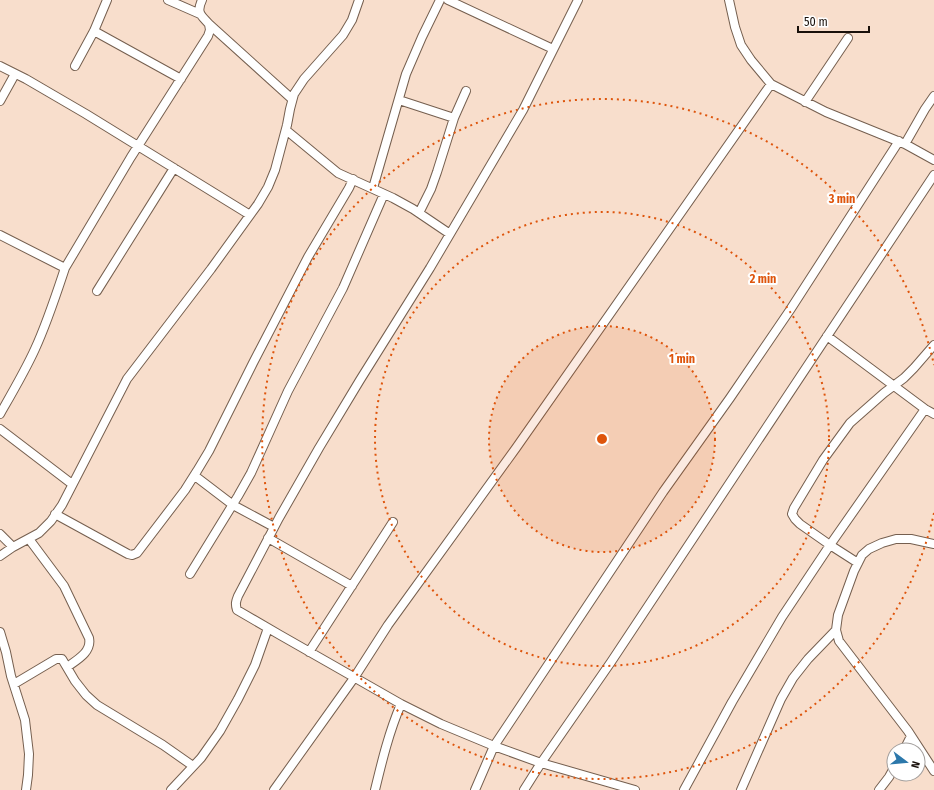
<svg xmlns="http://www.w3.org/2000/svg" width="934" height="790" font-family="'Fira Sans Condensed',sans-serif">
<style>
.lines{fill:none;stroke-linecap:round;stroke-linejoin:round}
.minor-casing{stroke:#755f4f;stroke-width:10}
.minor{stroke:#fff;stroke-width:8}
.ring{fill:none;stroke:#de550c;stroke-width:2;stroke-dasharray:2 4}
.centre{fill:#de550c;stroke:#fff;stroke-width:2}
.ring-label{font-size:12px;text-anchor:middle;font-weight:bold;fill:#de550c;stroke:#fff;stroke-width:4;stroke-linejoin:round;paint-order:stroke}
</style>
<rect width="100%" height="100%" fill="#f8decc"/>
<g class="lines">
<g class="minor-casing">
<path id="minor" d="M168 0 200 14
M448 0 553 49
M578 0 523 110 430 268 360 380 319 448 279 518 238 596C236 601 235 604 237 610L280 635 401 704 441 724 494 746 541 763 635 790
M729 0 735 27 741 45 751 60 771 84 826 112 905 144 934 160
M209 24 292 99
M94 31 181 79
M0 66 26 79 86 114 250 215
M75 66 94 31 107 0
M399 100 454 118
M0 101 15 74
M805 102 848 38
M286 130 338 173 393 198 413 209 450 234
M905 144 925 109 934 96
M373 188 406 74 422 37 440 0
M419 213 431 189 437 172 454 118 466 91
M0 235 65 268 131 157 208 36 210 30 209 24C201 15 196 13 202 0
M97 291 174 168
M827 336 925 409 934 414
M0 414C12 393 25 371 35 349 47 323 56 295 65 268
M0 429 72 484
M195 476 233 505 274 527
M55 514 128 554 132 555 137 553 185 490 197 471 209 451 253 363 308 257 349 188 353 179
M0 534 13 547
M268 538 352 586
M29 539 64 586 89 638C92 652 77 660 67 667
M934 544 911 539H896L882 543 869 549 862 555 854 571 838 615 836 630 839 641 908 731 934 771
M0 556 13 547 39 533 51 521 62 505 127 379 211 269 258 204 268 187 275 170 287 125 290 109 294 94 304 79 343 35 352 20 359 0
M858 563 830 545 800 524 795 519 792 514 794 508 823 460 850 423 884 393 904 378 914 368 934 345
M190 574 238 496 251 473 288 391 343 288 384 194
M0 632 6 652 11 676 25 720 29 754 28 775 26 790
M309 652 393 522
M14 684 56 659H62L75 681 86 695 97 705 163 745 193 766
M904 750 911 736
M171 790 201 758 220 731 238 699 255 665 268 628
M274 790 354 678 388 625 516 448 771 84
M375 790C382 761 389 732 401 704
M475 790 494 746 663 492 730 398 790 310 899 141
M524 790 541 763 611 662 934 175
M684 790 732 702 782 617 830 545 925 409
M741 790 781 699 793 678 808 659 836 630
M879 790 889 777 894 768"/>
</g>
<use href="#minor" class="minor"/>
</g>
<circle cx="602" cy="439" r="113" fill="#de550c" fill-opacity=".12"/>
<g class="ring">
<circle cx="602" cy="439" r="113"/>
<circle cx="602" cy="439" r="227"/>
<path d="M934 513A340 340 0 1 1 934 365"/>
</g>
<circle cx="602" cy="439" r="6" class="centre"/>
<g class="ring-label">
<text x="842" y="203">3 min</text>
<text x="763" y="283">2 min</text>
<text x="682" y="363">1 min</text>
</g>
<g transform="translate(906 762) rotate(106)"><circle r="19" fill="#ffffff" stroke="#a39f9d"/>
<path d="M0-3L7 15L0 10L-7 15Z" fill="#2c78ab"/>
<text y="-6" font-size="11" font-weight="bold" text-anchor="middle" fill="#19100a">N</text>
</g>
<path d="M798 26v6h71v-6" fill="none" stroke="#19100a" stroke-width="2"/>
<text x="804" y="26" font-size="12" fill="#19100a" stroke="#ffffff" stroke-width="3" paint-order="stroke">50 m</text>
</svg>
